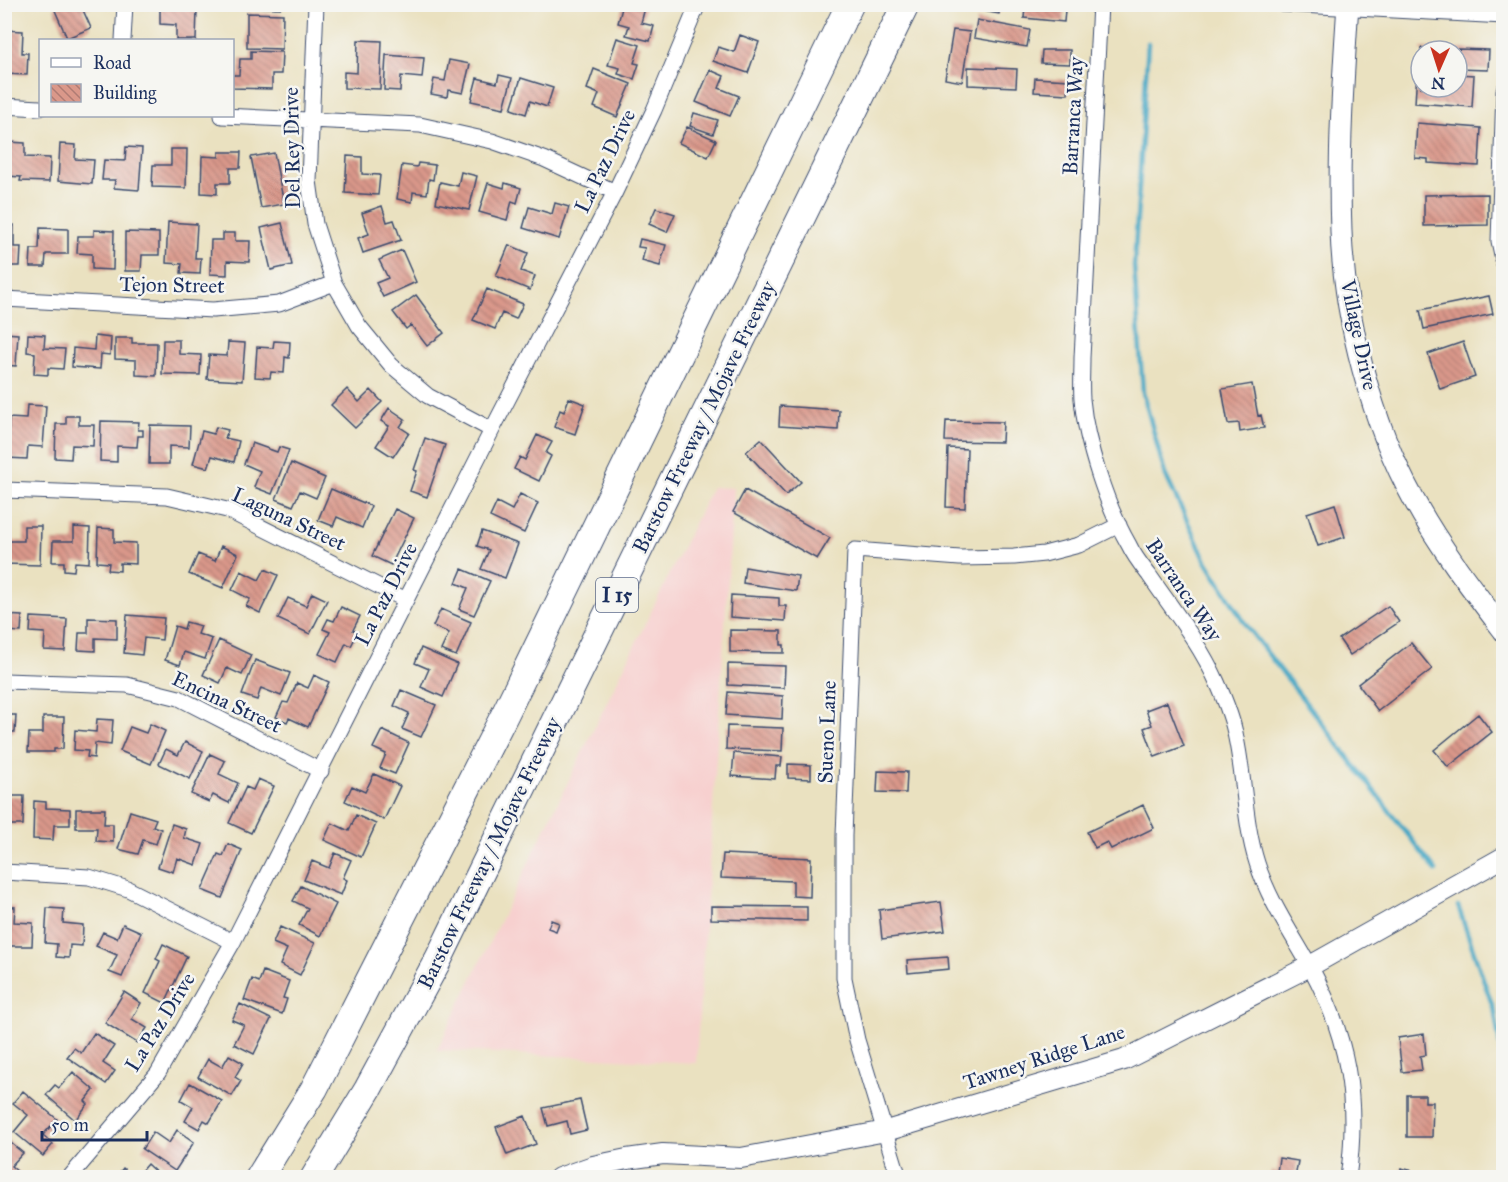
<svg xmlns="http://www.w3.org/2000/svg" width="1508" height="1182" font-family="'IM FELL Great Primer',serif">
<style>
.built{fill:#f7d0cf}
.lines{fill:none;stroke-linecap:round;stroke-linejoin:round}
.stream{stroke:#44a7c4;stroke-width:4.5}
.building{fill:url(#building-back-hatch)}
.minor-casing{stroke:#3a4a6d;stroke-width:17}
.tertiary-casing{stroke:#3a4a6d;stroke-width:22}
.secondary-casing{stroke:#3a4a6d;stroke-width:23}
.motorway-casing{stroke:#3a4a6d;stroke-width:29}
.minor{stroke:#fff;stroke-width:15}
.tertiary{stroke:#fff;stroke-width:20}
.secondary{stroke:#fff;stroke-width:21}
.motorway{stroke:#fff;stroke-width:27}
.labels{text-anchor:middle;stroke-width:5;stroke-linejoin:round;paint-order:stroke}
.shield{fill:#f6f6f2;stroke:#5d6b8a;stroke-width:1.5}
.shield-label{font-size:20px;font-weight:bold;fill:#1b2f5e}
.street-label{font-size:21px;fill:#1b2f5e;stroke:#f6f6f2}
</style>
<defs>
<pattern id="building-back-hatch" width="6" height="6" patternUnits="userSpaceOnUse" patternTransform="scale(1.5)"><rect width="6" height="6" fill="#da988a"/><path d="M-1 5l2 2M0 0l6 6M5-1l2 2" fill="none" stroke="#b07c74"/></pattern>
</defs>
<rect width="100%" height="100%" fill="#f6f6f2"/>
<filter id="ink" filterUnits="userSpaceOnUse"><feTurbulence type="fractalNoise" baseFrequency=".0167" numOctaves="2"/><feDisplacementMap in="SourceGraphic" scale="12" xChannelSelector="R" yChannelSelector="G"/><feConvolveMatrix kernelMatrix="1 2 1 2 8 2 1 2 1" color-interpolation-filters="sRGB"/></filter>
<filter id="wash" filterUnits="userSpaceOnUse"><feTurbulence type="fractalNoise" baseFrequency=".008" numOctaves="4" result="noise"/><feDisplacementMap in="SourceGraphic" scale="24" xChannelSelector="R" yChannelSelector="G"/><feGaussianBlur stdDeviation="1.35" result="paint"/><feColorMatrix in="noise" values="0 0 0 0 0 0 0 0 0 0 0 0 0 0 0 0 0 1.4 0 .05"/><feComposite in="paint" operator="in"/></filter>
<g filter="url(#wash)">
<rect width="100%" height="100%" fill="#eae1c0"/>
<path class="built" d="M712 487 734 488 696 1063 437 1050Z"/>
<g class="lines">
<path class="stream" d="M1148 43 1134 266 1143 393 1165 474 1206 561 1248 628 1436 871
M1458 906 1495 1013 1504 1071"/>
</g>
<g id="blocks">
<path class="building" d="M61 4H95L83 10 91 28 67 38 54 8Z
M247 4H281V8L247 7Z
M623 4H646L641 23 654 26 650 41 626 35 629 26 618 23Z
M983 4H1001L999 14 982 11Z
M1025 7 1065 10 1064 22 1024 18Z
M160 8 197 10 196 40H176V25L160 24Z
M247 13 283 14 282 49 247 48Z
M977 20 1030 30 1027 47 974 38Z
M4 30 23 31 22 53H28L27 75 4 74Z
M953 30 970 32 962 82 945 79Z
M740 35 759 42 748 73 713 61 718 47 734 52Z
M617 38 640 45 634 63 639 64 634 79 618 74 620 68 608 65Z
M358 40 382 41 380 89 344 88V72L357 73Z
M1421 48 1453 49V51H1421Z
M1457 49 1489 50 1488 70 1457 69Z
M1042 50H1070V64L1041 63Z
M251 51 282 52 281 74H272V89L232 88V75H239L240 59H251Z
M386 55 424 58 422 78 401 76 400 91 384 90Z
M449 60 470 64 463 93 448 90 447 97 431 94 434 79 445 81Z
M968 67 1017 69 1016 87 968 85Z
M594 69 631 84 617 117 594 107 599 94 587 89Z
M710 70 724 76 719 88 739 96 730 116 696 102Z
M1417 72H1421V87H1457V74L1474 75 1472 107 1415 103Z
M499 75 512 78 504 108 471 101 477 78 497 83Z
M521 78 553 88 547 107 530 101 526 114 511 109Z
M1035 78 1069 80 1068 94 1034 92Z
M694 113 718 120 713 134 690 126Z
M1417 123 1481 128 1479 166 1428 163V159L1415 158Z
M687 127 716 140 708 157 679 143Z
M9 142 25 143V157L50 158 49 182 20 181 21 177 8 176Z
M60 144 76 145 75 159 94 160 92 184 58 181Z
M126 147 142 148 139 190 114 188 115 180H102L104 160 125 161Z
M171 149H187L186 188 152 187 153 165H171Z
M219 152H241L240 168H230V183H217V194L201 193 202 156 219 157Z
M274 153 284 204 261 208 251 157Z
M347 156 362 157V174L380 175 378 195 345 193Z
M418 163 435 165 433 180 429 179 427 194 413 192 412 202 397 199 402 165 417 167Z
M461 172 477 176 469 210 436 203 440 182 458 186Z
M488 183 504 188 505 183 521 188 517 203 512 201 507 220 479 212Z
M1488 194V225L1424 226V195Z
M555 203 569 207 559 239 523 228 529 207 552 214Z
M382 206 387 222 394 220 401 240 363 253 358 238 369 234 362 213Z
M656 208 675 214 667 232 649 224Z
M168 222 197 224 195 258H201L200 274 181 273 182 264 166 263Z
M282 223 292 265 271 270 261 228Z
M4 225H14V247H21L20 266H5Z
M40 228 68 229V254H46L45 267H30L31 249H39Z
M94 230 114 231 113 270 92 269V254L77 253 78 236H94Z
M125 232 159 233V255H142L141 271H125Z
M223 233H235V241H250L249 262 227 261V275L210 274 211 240H223Z
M640 239 666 245 660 266 642 261 645 248 638 247Z
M509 245 528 253 521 271 535 276 530 290 496 276Z
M402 250 416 282 383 297 376 283 388 278 379 260Z
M487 289 523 304 516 319 502 313 495 329 473 320Z
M416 295 444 333 427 346 411 325 406 329 393 312Z
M1489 296 1493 314 1424 329 1420 310Z
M4 333 18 334 16 366 4 365Z
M28 334 45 335 44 348 65 349 63 369 48 368V375L34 374 35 353 27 352Z
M95 336 111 338 110 355 101 354 100 369 72 367 73 348 94 350Z
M115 338H132V343H157L156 376 136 375V360L115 359Z
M163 340H179V354L201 355 200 375 162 374Z
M274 341 290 342 289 358 285 357 284 373 271 372 270 378 255 377 257 347 273 348Z
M228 342 245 343 242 381 207 379 209 355 227 356Z
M1463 342 1475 377 1440 389 1428 354Z
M1252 384 1258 416 1261 415 1264 428 1240 432 1239 423 1228 424 1222 389Z
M347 389 359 402 371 390 382 402 355 428 331 405Z
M569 398 585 404 575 434 554 427 560 410 564 412Z
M27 405 46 406 43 447 28 446 27 459 7 458 9 418 26 419Z
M780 406 839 410 838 430 779 426Z
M389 408 405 419 400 427 409 433 393 457 376 446 389 426 381 421Z
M66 416H79V425H94L93 446 72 445 71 459 55 458 56 424H66Z
M101 421 139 422 138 430H143V436H138L137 447 117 446V462L100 461Z
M946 421 1003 422 1002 442 945 441Z
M150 425 190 426 189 447 169 446V464H149Z
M216 427 228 430 225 438 239 441 234 462 212 456 208 468 193 464 202 431 214 434Z
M537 435 552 442 546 453 551 456 539 481 514 469 520 457 525 460Z
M425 438 445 445 427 497 410 491 417 471 414 470Z
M761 439 801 482 786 495 746 452Z
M252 443 277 452 279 447 289 450 272 494 254 487 260 471 244 464Z
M948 448 967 449 965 508 946 507Z
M291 463 325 478 316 498 300 491 293 506 276 499Z
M331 489 371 506 362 528 337 517 333 526 318 520Z
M745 490 830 538 817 559 733 512Z
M520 494 538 503 524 533 490 517 497 502 512 510Z
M1335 504 1345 537 1318 546 1307 513Z
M395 509 414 518 391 565 372 556Z
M24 526H41L40 565 4 564 5 541H24Z
M74 527 90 528 89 563 75 562 74 571 64 570V562H52L53 541H74Z
M98 528 114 529V542L136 543V564L120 563V571L108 570 109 563 97 562Z
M482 531 518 544 505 578 481 569 489 550 477 546Z
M221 546 238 554 223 588 189 574 198 554 215 561Z
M745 567 798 576 796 591 743 583Z
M265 569 278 575 260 613 246 606 250 599 232 590 241 571 259 580Z
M462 569 490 581 474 615 459 609 468 588 456 583Z
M312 593 327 600 310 634 278 619 288 598 306 606Z
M731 595 779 598V606H786L785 621 730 617Z
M1388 606 1399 622 1350 655 1339 639Z
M341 607 360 616 353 630 358 632 351 646 346 643 337 662 319 654 330 632 323 629 328 619 334 621Z
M441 609 471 622 456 656 441 650 449 633 433 626Z
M4 615 22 616 21 632 7 631 6 638H4Z
M127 615 164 618 162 640 144 638 142 655 124 653Z
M31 617 67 619 65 651 44 650 45 633 30 632Z
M88 618 117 619V639L95 638V651L78 650 79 633H88Z
M186 622 201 626 198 634 212 639 205 659 184 652 180 665 165 660 175 626 184 629Z
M730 630 781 631V645H784V653L730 652Z
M219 640 251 655 242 675 227 668 220 683 203 675Z
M1411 643 1432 669 1378 711 1358 684Z
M421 648 457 664 443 697 421 687 429 669 415 663Z
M255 660 290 673 281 696 261 688 257 700 242 695Z
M728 664 785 666 784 688 728 685Z
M314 675 329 682 308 727 289 718 287 722 276 717 283 702 288 703 297 683 308 688Z
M401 690 436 705 421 737 402 729 409 713 394 706Z
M728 692 783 696 782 719 726 715Z
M1167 702 1184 746 1155 757 1144 728 1152 725 1146 710Z
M1478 714 1492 732 1448 767 1434 750Z
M4 715H16L15 732H4Z
M43 717H64L63 749H54V752H28L29 733H43Z
M97 719 113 720 111 745 95 743 94 758 87 757 88 751 74 750 75 730 96 732Z
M150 724 165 731 151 764 120 751 130 727 146 733Z
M727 726 783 728 782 751 726 749Z
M382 730 409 743 395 774 380 768 386 754 373 748Z
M185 742 203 751 190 779 159 764 166 749 178 755Z
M734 753 782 757 781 766H776L775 779 732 776Z
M210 754 225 761 219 774 238 783 229 803 213 795 209 802 191 794Z
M788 764 811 765V779L788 778Z
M878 771 907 772 906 793 877 792Z
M374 774 400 786 384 820 345 801 352 786 365 792Z
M258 779 274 786 251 833 229 823 246 787 253 790Z
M4 796H24L23 825H7V839H4Z
M34 801 46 802V808L70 809V825H54L53 840 33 839Z
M1143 805 1154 828 1111 849 1107 842 1095 848 1087 832Z
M76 809H105L104 824H113V842L96 841 97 828H76Z
M130 811 156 819 153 826 161 829 156 844 143 840 138 854 118 849Z
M356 815 376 824 361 857 324 840 332 823 349 831Z
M172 824 186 829 184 838 203 844 196 865 177 858 173 872 158 867Z
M228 844 242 850 222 898 202 890 218 854 223 856Z
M335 853 351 860 343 878 347 880 341 895 304 880 312 861 329 868Z
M723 854 811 858 810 897 793 896V881L721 878Z
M301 886 336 904 320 936 299 925 308 908 293 901Z
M941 902 945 931 882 939 879 910Z
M4 906 15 907 14 922 33 923 32 946H4Z
M711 906 807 907V921L711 919Z
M47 908 64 909 63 923 83 925 82 946 70 945 69 958 56 957 57 944 45 943Z
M551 920 559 923 556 931 548 928Z
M123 924 141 932 122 977 109 972 117 955 96 946 103 932 117 938Z
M280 927 315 943 300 975 280 965 287 949 273 943Z
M163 944 187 956 165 1003 145 993 160 961 156 959Z
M948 957 949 969 908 973 907 960Z
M263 971 289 981 283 998 287 999 282 1014 244 1000 252 979 259 982Z
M124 992 141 1003 132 1019 147 1028 137 1043 105 1023Z
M240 1004 271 1019 254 1054 234 1044 244 1025 232 1020Z
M94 1033 114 1046 103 1063 115 1071 106 1084 67 1057 74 1048 81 1053Z
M1424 1034 1426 1055 1420 1056 1422 1070 1402 1072 1398 1038Z
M229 1055 243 1063 235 1077 241 1081 232 1096 198 1077 208 1059 222 1067Z
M73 1072 94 1090 85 1101 88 1104 75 1120 46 1095 55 1085 59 1088Z
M190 1083 222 1101 209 1123 204 1120 199 1129 185 1121 193 1107 181 1100Z
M23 1091 57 1119 43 1135 53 1144 43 1156 14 1132 28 1115 13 1103Z
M1407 1095H1425V1102H1433L1432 1137H1407Z
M580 1100 587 1130 570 1134 567 1121 548 1126 543 1108Z
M525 1116 536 1144 507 1155 496 1127Z
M177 1130 194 1142 175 1171 142 1149 153 1132 169 1143Z
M6 1139 23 1153 11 1166 25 1178H4V1141Z
M1279 1158 1298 1161 1295 1178H1270L1271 1171 1277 1172Z
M147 1164 162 1178H135Z
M123 1168 134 1178H115Z
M1401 1168 1422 1173 1421 1178H1399Z"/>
</g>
</g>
<g filter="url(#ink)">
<use href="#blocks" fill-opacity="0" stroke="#3a4a6d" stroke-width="1.5"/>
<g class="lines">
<g class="minor-casing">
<path id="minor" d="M316 4 309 181 315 224 334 283 359 326 391 365 428 396 492 430
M1100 4 1082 358C1082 372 1081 386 1082 399 1086 443 1107 507 1129 545 1134 556 1142 566 1149 575 1173 610 1200 644 1217 682 1225 700 1233 719 1236 738 1245 780 1244 822 1257 863 1269 901 1292 934 1311 968 1348 1037 1359 1100 1348 1178
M1282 4 1504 16
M123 40 125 4
M1504 90 1499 241 1504 264
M4 106 40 108
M222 116 420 125 492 141 544 159 615 192
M4 299 213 310 279 304 334 283
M4 490 167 496 227 510 406 600
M4 681 127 685 179 698 321 771
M4 872 89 877 128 889 233 942
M69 1178 158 1073 233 942 492 430 615 192 654 110 698 4
M899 1178 857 1040 844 978V836L855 550 960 558 1014 557 1044 554 1079 545 1119 525"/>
</g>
<g class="tertiary-casing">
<path id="tertiary" d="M559 1178 593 1166 627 1159 663 1154 741 1158 886 1131 1124 1060 1310 966 1504 857"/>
</g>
<g class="secondary-casing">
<path id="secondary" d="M1348 4C1343 79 1338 156 1341 231 1344 318 1372 424 1414 500 1439 546 1472 589 1504 631"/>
</g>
<g class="motorway-casing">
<path id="motorway" d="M259 1178 314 1089 505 714 850 4
M314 1178 368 1089 439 958 906 4"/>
</g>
<use href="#minor" class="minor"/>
<use href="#tertiary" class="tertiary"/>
<use href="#secondary" class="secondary"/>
<use href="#motorway" class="motorway"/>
</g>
</g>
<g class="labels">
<rect class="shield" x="596" y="578" width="42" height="34" rx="4.5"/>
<g class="shield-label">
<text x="617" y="602">I 15</text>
</g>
<g class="street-label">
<text transform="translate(1073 116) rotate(-87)" y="7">Barranca Way</text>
<text transform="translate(292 148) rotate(-91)" y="7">Del Rey Drive</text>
<text transform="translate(605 161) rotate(-64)" y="7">La Paz Drive</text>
<text transform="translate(172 285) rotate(1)" y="7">Tejon Street</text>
<text transform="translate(1359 335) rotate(78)" y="7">Village Drive</text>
<text transform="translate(704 417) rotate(-64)" y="7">Barstow Freeway / Mojave Freeway</text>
<text transform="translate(289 519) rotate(25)" y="7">Laguna Street</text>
<text transform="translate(1184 590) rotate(56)" y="7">Barranca Way</text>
<text transform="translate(386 594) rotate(-63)" y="7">La Paz Drive</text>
<text transform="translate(227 702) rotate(25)" y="7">Encina Street</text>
<text transform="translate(827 732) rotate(-88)" y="7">Sueno Lane</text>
<text transform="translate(489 853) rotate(-64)" y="7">Barstow Freeway / Mojave Freeway</text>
<text transform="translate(160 1022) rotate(-58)" y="7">La Paz Drive</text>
<text transform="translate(1044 1057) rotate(-18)" y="7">Tawney Ridge Lane</text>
</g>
</g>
<rect width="1508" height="1182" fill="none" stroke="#f6f6f2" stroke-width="24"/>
<rect x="39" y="39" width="195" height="78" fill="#f6f6f2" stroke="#9ea6b7" stroke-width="1.5"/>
<rect x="51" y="58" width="30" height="9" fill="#ffffff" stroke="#9ea6b7" stroke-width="1.5"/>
<text x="93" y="69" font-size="18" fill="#1b2f5e">Road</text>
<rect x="51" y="84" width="30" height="18" fill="url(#building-back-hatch)" stroke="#9ea6b7" stroke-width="1.5"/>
<text x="93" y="99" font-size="18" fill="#1b2f5e">Building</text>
<g transform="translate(1439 69) rotate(183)"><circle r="28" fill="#f6f6f2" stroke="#9ea6b7" stroke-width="1.5"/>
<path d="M0-4.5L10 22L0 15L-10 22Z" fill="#c8321e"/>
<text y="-9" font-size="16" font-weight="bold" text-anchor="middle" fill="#1b2f5e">N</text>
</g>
<path d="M42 1131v9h105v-9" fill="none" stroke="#1b2f5e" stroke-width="3"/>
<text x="51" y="1131" font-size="18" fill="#1b2f5e" stroke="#f6f6f2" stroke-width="4.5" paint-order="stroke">50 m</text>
</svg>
